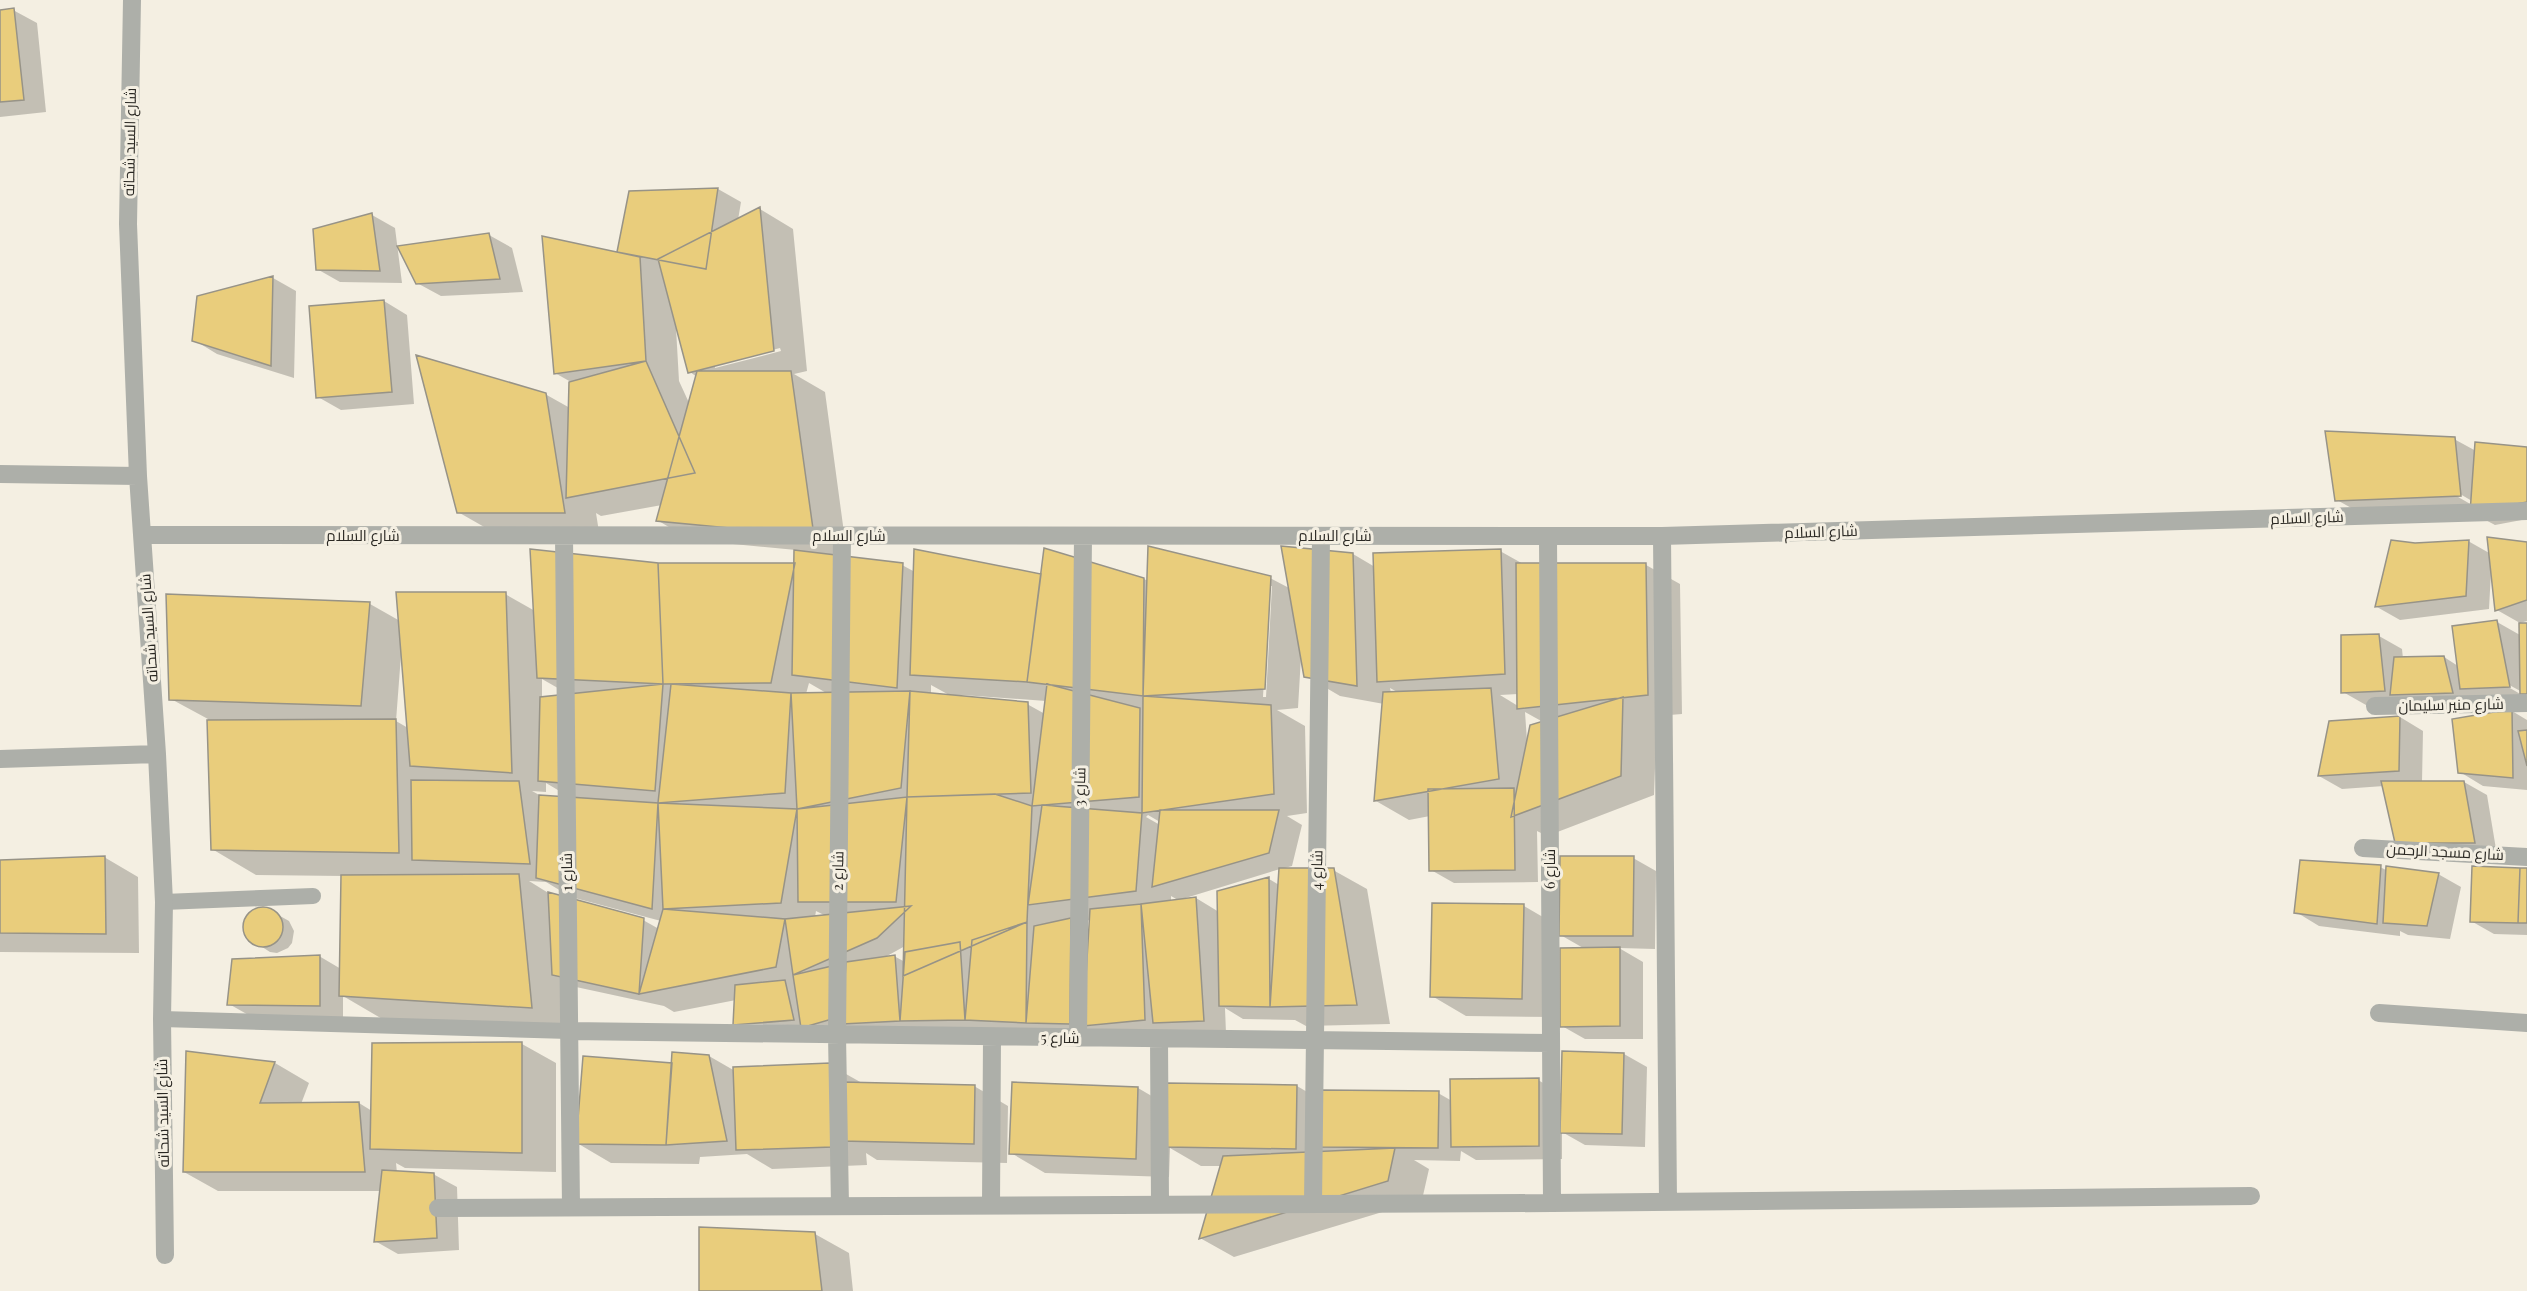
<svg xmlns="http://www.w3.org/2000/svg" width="2527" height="1291" font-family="'Playfair Display',Cairo,serif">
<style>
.shadow{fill:#0003;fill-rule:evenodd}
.building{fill:#e9cd7c;stroke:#979387;stroke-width:1.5}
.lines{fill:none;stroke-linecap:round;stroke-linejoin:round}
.service{stroke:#adafa9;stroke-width:16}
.minor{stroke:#adafa9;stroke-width:18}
.labels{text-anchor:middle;stroke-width:6;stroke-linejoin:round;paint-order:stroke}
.street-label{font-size:15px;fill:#2a2823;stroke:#f4efe2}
</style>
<rect width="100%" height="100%" fill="#f4efe2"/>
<path class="shadow" d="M13 10 37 23 46 112 0 117V11Z
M718 189 741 202 738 220 760 209 793 229 807 371 794 374 825 392 847 555 833 556 902 565 915 572 1144 579 1148 581 1270 578 1291 589 1353 554 1375 567 1500 551 1525 565H1646L1680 584 1682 714 1657 716 1654 795 1547 836 1537 831 1538 882 1454 883 1431 870 1430 816 1409 820 1376 801 1384 704 1340 696 1306 676 1301 657 1298 708 1277 710 1305 726 1307 813 1287 816 1302 825 1292 866 1281 869 1333 870 1367 889 1390 1024 1306 1026 1295 1020 1243 1019 1225 1008 1226 1033 735 1024 736 1000 674 1012 664 1006 576 987 575 1032 384 1020 343 996V1018L252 1017 229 1004 319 956 341 969 343 876 256 875 212 849 208 719 171 699 370 604 400 621 505 594 535 611 657 565H795L796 550 691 540 657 520 662 505 601 516 596 513 599 532H493L458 512 545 394 570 408 571 382 555 373 625 254 619 251 631 193ZM676 328 690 372 697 377 690 405 679 381ZM780 348 781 351 715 368V365ZM1269 586H1272L1266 697H1263ZM401 655H403L408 728 396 721ZM542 679 570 695 542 698ZM809 683 828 694H806ZM931 685 951 696 931 694ZM1390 688 1399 693H1391ZM1518 694V706L1500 695ZM962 695 1046 701 1045 714 1027 704 962 697ZM1525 712 1543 722 1527 741ZM546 783 573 799 543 797 532 791 546 792ZM1148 815 1160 822V825L1146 817ZM1280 869 1279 885 1269 879 1219 912 1196 898 1179 900ZM529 881 546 882 571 897 661 921 659 929 643 920 550 894ZM1171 896 1178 900 1171 901ZM816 911 826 916 815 917ZM1091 920 1090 931 1075 922ZM905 946V962L894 956H887Z
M372 215 395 228 402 283 340 282 317 269Z
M489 235 512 248 523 292 441 296 417 283Z
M273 278 296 291 294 378 217 354 194 340Z
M384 301 407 315 414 404 341 410 318 397Z
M2454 439 2476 451 2527 449V519L2495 525 2478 516 2371 519 2337 500ZM2455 491 2472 501V505L2453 494Z
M2468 541 2491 554 2527 544V621L2520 623 2497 610 2492 572H2491L2489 609 2400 620 2377 607 2415 544Z
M2497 622 2520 635 2527 624V700L2366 705 2343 692 2379 636 2402 649 2403 659 2444 657 2458 666ZM2504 682 2522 692V695L2503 684Z
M2512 711 2527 720V790L2483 786 2460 772Z
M2400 717 2423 731 2422 782H2464L2487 795 2497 855 2419 856 2384 786 2342 789 2319 776Z
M104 857 138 877 139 953 0 952V861Z
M1633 858 1656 871 1655 949 1619 948 1643 962V1039H1585L1562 1026 1585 949 1557 933 1556 1017 1466 1016 1432 996 1524 906 1560 927Z
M2380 867 2388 871 2438 874 2461 887 2450 939 2408 935 2400 931V936L2319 926 2296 912Z
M2527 870V935L2494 934 2471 921Z
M266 908 289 921 294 931 292 943 288 948 277 953 270 952 248 938 244 925 249 914Z
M522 1044 556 1063V1172L405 1168 396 1163 397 1173 433 1174 457 1187 459 1250 398 1254 375 1241 381 1191H218L184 1172 187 1053 275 1063 309 1083 301 1104 359 1103 372 1111Z
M1624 1054 1647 1067 1645 1147 1585 1145 1562 1132V1159L1476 1160 1461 1151 1460 1161 1414 1160 1429 1169 1422 1200 1234 1257 1200 1238 1222 1166H1201L1170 1148 1169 1177 1045 1173 1011 1153 1138 1088 1167 1105 1297 1086 1321 1100 1438 1093 1452 1101 1538 1080 1562 1094Z
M709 1056 735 1071 830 1065 862 1083 974 1086 1008 1106 1007 1163 877 1160 866 1153 867 1165 772 1169 747 1154 700 1157 699 1164 611 1163 577 1143 672 1065Z
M815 1234 849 1253 853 1291H700Z"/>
<path class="building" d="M14 8 24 100 0 102V10Z
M718 188 706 269 617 252 629 191Z
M760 207 774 351 688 373 658 259Z
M372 213 380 271 316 270 313 229Z
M489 233 500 279 416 284 397 246Z
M542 236 640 257 646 361 554 374Z
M273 276 271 366 192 341 197 296Z
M384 300 392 392 316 398 309 306Z
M416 355 546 393 565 513H457Z
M646 361 695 473 566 498 569 382Z
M697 371H791L814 536 656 521Z
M2325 431 2455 437 2461 496 2335 501Z
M2475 442 2527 447V502L2470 513Z
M2487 537 2527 542V600L2495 611Z
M2391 540 2415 543 2469 540 2466 596 2375 607Z
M1148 546 1271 576 1265 689 1143 696Z
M1281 546 1353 553 1357 686 1304 677Z
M1044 548 1144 578 1143 696 1027 682Z
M530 549 658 563 663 684 537 678Z
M914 549 1041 574 1027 682 910 675Z
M1501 549 1505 674 1377 682 1373 553Z
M794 550 903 563 897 688 792 675Z
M658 563H795L771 683 663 684Z
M1516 563H1646L1648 695 1517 709Z
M396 592H506L512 773 410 766Z
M166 594 370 602 361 706 169 700Z
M2497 620 2510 687 2460 689 2452 626Z
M2519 623H2527V694H2520Z
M2379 634 2385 691 2341 693V635Z
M2444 656 2453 693 2390 695 2394 657Z
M663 684 655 791 538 781 540 697Z
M671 684 791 693 785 793 658 803Z
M1047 684 1140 708 1139 797 1032 806Z
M1491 688 1499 779 1374 801 1383 692Z
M910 691 901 788 797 809 791 693Z
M910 691 1028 702 1031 793 907 797Z
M1143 696 1271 705 1274 794 1142 813Z
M1623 697 1621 776 1511 817 1530 725Z
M2512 709 2513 778 2458 773 2452 719Z
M2400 716 2399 771 2318 776 2329 721Z
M396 719 399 853 211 850 207 720Z
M2527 730V766L2518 731Z
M411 780 519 781 530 864 412 860Z
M2381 781H2464L2475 843H2395Z
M1514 788 1515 870 1429 871 1428 789Z
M995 794 1032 806 1027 922 903 976 907 797Z
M539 795 658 803 652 909 536 878Z
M907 797 896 902H798L797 809Z
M658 803 797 809 781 903 663 909Z
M1042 805 1142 813 1136 891 1028 905Z
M1160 810H1279L1269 853 1152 887Z
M105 856 106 934 0 933V860Z
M1560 856H1634L1633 936H1559Z
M2300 860 2381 865 2377 924 2294 913Z
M2386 866 2439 873 2427 926 2383 923Z
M2472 866 2520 868 2518 923 2470 922Z
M1279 868H1334L1357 1005 1270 1007Z
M2520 868H2527V923H2518Z
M519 874 532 1008 339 996 341 875Z
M1269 877 1270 1007 1219 1006 1217 891Z
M548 892 644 918 639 994 552 975Z
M1196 897 1204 1021 1153 1023 1141 904Z
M1432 903 1524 904 1522 999 1430 997Z
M1141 904 1145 1020 1083 1026 1090 909Z
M911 906 877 938 793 975 785 919Z
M243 927a20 20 0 1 1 40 0a20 20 0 1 1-40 0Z
M663 909 785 919 776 967 639 994Z
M1071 918 1070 1024 1026 1023 1034 926Z
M1027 922 1026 1023 965 1020 972 940Z
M960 942 965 1020 900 1021 905 952Z
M1620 947V1026L1560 1027V948Z
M320 955V1006L227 1005 232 959Z
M895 955 900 1021 842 1024 846 962Z
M832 966V1019L801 1028 793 975Z
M785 980 794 1020 733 1025 735 985Z
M522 1042V1153L370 1149 372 1043Z
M186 1051 275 1062 260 1103 359 1102 365 1172H183Z
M1562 1051 1624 1053 1622 1134 1560 1133Z
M672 1052 709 1055 727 1141 666 1145Z
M583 1056 672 1063 666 1145 576 1144Z
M830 1063 833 1147 736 1150 733 1067Z
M1539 1078V1146L1451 1147 1450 1079Z
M842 1082 975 1085 974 1144 841 1141Z
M1012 1082 1138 1087 1136 1159 1009 1154Z
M1166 1083 1297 1085 1296 1149 1165 1147Z
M1320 1090 1439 1091 1438 1148 1319 1147Z
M1395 1148 1388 1181 1199 1239 1223 1156Z
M382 1170 434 1173 437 1238 374 1242Z
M699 1227 815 1232 822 1291H699Z"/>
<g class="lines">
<path class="service" d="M164 902 313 896
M162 1019 569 1031"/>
<path class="minor" d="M132 0 128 224 138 476 157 754 164 902 162 1019 165 1255
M0 474 138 476
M143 535 1662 536 2527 511
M564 536 571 1207
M1548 536 1552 1203
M1662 536 1668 1201
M2375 706 2527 703
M0 759 157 754
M2363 848 2527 857
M2379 1013 2527 1023
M569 1031 1551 1043
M1078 1038 1083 537
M1159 1039 1160 1204
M1313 1203 1321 537
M991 1205 992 1037
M840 1206 837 1035 842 536
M438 1208 1552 1203 2251 1196"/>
</g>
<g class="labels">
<g class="street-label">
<text transform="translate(130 142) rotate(-89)" y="5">شارع السيد شحاته</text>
<text transform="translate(2307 518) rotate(-2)" y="5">شارع السلام</text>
<text transform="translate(1821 532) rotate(-2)" y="5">شارع السلام</text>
<text x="363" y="541">شارع السلام</text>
<text x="849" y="541">شارع السلام</text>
<text x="1335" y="541">شارع السلام</text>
<text transform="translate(149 628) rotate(-94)" y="5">شارع السيد شحاته</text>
<text transform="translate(2451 705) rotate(-1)" y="5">شارع منير سليمان</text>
<text transform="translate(1080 787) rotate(-89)" y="5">شارع 3</text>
<text transform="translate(2445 852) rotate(3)" y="5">شارع مسجد الرحمن</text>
<text transform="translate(1550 869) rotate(-90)" y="5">شارع 6</text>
<text transform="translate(1317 870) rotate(-89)" y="5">شارع 4</text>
<text transform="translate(838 871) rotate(-89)" y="5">شارع 2</text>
<text transform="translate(567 872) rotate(-91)" y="5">شارع 1</text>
<text transform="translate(1060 1038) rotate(1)" y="5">شارع 5</text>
<text transform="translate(163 1113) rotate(-91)" y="5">شارع السيد شحاته</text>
</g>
</g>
</svg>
